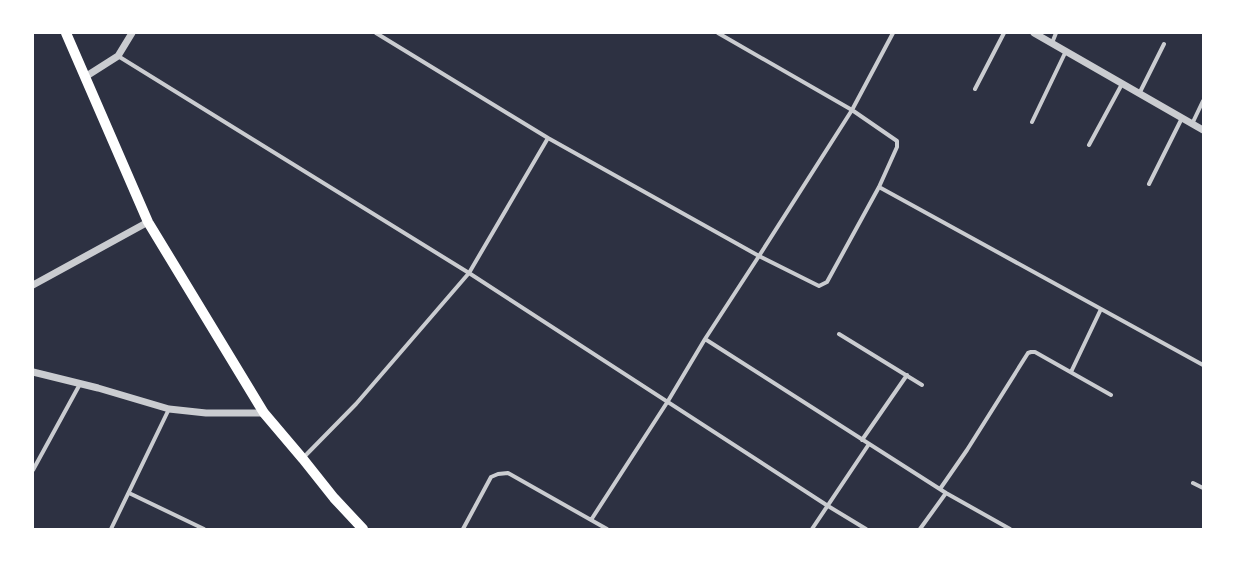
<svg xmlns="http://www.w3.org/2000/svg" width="1236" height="562" font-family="Rubik,sans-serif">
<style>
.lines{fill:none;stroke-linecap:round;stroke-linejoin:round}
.minor{stroke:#caccd0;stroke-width:4}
.tertiary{stroke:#caccd0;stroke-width:7}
.primary{stroke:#fff;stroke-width:10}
</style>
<rect width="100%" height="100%" fill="#2d3142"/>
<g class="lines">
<path class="minor" d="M376 33 548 138 759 256 819 286 827 282 879 187 897 147V141L852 110 718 33
M1052 43 1056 33
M118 56 469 273 828 506 866 529
M975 89 1004 33
M1139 94 1164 44
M1032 122 1066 51
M1192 124 1203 101
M1089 145 1122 84
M1149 184 1182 118
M879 187 1203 365
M839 334 922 385
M705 339 946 493 1010 529
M1071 372 1101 309
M862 440 907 375
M303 458 356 404 469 273 548 138
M33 470 80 384
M1193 483 1203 488
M940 489 967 450 1028 353 1031 352H1035L1111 395
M129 493 204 529
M591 520 668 401 705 339 759 256 852 110 893 33
M111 529 169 409
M463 529 491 477 498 474 508 473 607 529
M812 529 869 444
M920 529 946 493"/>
<path class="tertiary" d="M1034 33 1203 130
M85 77 118 56 132 33
M33 285 148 222
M33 372 98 388 169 409 206 413H264"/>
<path class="primary" d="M66 33 148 222 264 413 303 459 334 498 363 529"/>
</g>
<rect width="1236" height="562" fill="none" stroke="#ffffff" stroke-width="68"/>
</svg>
